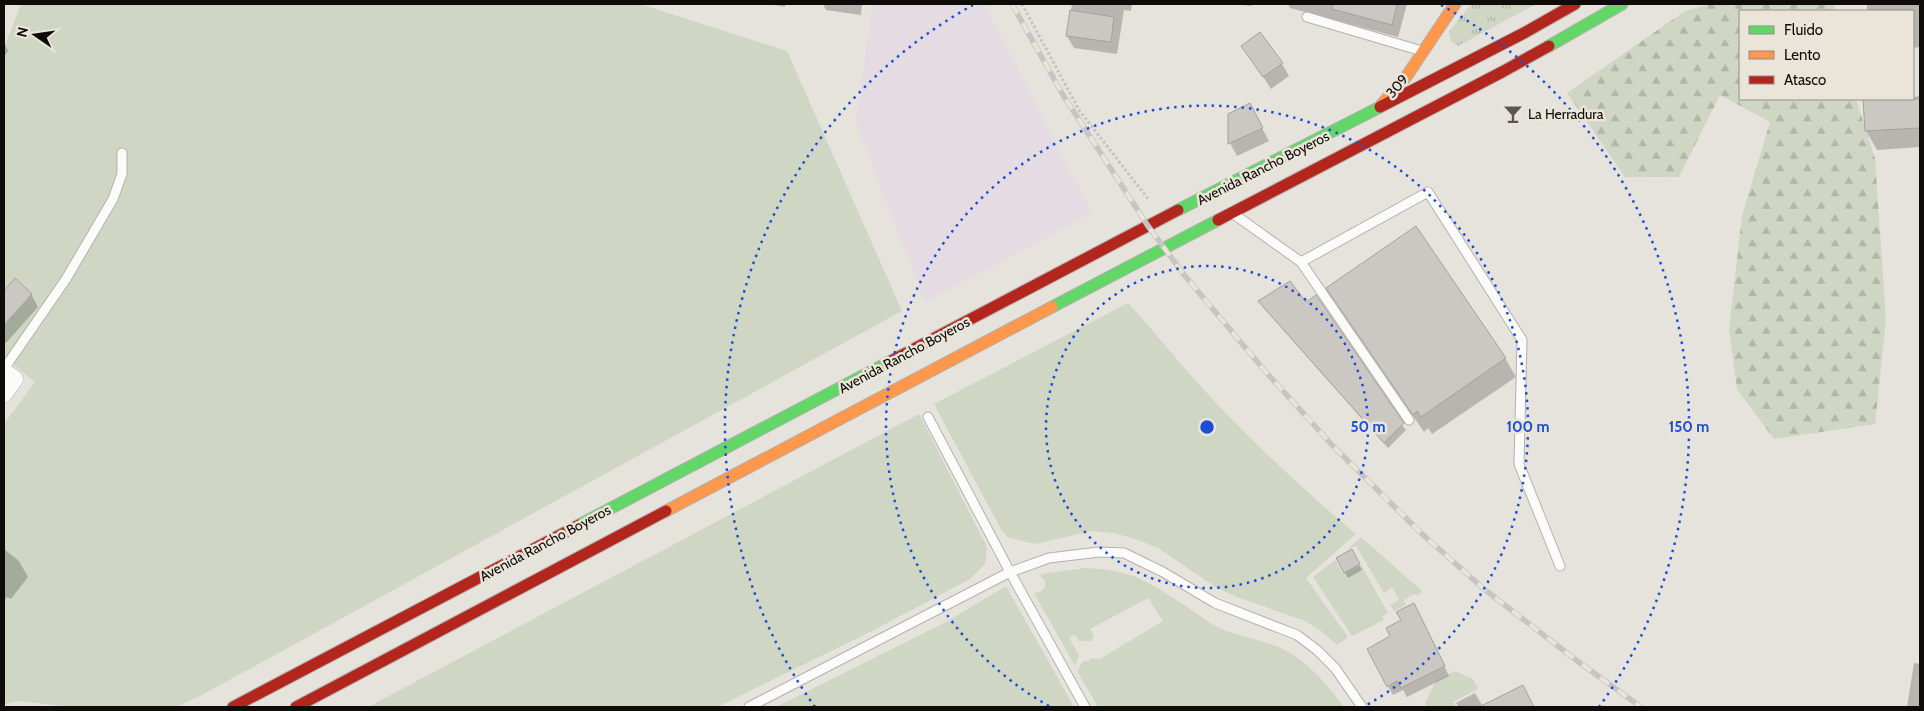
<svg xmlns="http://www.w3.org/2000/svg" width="1924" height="711" font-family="Cabin,sans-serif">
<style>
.industrial{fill:#e5dbe2}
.grass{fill:#cfd6c3}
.forest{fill:url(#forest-firs)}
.park{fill:url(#park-tufts)}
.shadow{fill:#0003}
.building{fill:#cbc8c4;stroke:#a5a29e}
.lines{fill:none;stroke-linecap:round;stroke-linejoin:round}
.lane-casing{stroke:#b4b2ae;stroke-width:11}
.street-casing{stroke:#b4b2ae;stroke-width:19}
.fast-casing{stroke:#b4b2ae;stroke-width:13}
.slow-casing{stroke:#b4b2ae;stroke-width:13}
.jam-casing{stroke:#b4b2ae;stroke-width:13}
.path{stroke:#c3c3c1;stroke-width:3;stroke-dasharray:2.5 2.5;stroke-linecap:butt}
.lane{stroke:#fbfbfa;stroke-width:9}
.street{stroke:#fbfbfa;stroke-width:18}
.fast{stroke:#63d668;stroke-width:11}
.slow{stroke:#ff974d;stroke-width:11}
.jam{stroke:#b3261e;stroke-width:11}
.rail-casing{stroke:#c7c5c4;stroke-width:5.5}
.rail{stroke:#eae4d9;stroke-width:4;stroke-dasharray:11;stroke-linecap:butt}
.ring{fill:none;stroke:#1d4ed8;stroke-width:2.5;stroke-dasharray:2.5 5}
.labels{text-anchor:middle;stroke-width:5;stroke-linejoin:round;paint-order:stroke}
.street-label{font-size:14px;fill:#0e0c09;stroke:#eae4d9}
.poi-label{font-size:14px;fill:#0e0c09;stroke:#eae4d9;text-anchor:start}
.centre{fill:#1d4ed8;stroke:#eae4d9;stroke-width:2.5}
.ring-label{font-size:15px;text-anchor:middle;font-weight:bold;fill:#1d4ed8;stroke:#eae4d9;stroke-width:5;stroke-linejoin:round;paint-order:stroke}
</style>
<defs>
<pattern id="forest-firs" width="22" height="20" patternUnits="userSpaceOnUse" patternTransform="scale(1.25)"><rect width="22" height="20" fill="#cfd6c3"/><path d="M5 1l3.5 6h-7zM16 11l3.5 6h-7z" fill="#b1b6a6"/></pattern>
<pattern id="park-tufts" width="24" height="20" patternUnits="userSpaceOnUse" patternTransform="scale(1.25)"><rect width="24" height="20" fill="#cfd6c3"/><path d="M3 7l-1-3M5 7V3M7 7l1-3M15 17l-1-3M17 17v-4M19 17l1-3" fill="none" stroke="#b1b6a6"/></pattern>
</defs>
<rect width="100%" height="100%" fill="#e6e3dd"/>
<path class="industrial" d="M872 4H984L1092 213 925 302 856 123Z"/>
<path class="grass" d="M21 4H640L787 51 902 311 200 696 176 707H70L20 701 4 704V424L35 382 4 357V48Z
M1128 303C1158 336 1186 371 1216 403 1260 449 1307 493 1356 534L1306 578 1348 637 1337 645 1320 630 1305 621 1237 597 1217 588 1158 548 1138 540 1114 533 1092 531 1036 544 1009 538 1002 531 934 404Z
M919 414 985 543 987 550 985 564 970 579 874 630 717 707H368Z
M1361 537 1422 591 1418 596 1414 594 1404 600 1406 605 1394 611 1390 605 1399 600 1392 587 1384 593 1356 546 1347 550Z
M1335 560 1343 574 1361 565 1388 613 1382 616 1384 620 1352 636 1313 577Z
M1085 568C1136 570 1152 584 1193 611 1202 617 1212 625 1222 629 1238 636 1257 639 1273 645 1304 656 1325 682 1344 707H1098L1077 671 1083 661H1089L1091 658 1100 659 1163 621 1148 598 1090 629 1094 635 1092 641H1079L1075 634 1069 638 1079 655 1075 666 1034 593 1040 592 1045 588V581L1040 576 1041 574Z
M1006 586 1074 707H776L946 622Z
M1455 671 1473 679 1478 689 1453 702 1456 707H1428L1425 703 1436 681Z"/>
<path class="forest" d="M1710 4H1834L1836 11H1740V99H1856L1875 158 1886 320 1875 424 1774 439 1737 389 1729 329 1742 216 1770 122 1720 95 1679 177H1625L1567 93 1685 11Z"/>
<path class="park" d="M1471 4H1536L1458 46 1451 41 1449 32Z"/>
<path class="shadow" d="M769 4H785V7Z
M823 4H862L861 15 826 10Z
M1072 4H1132L1131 11 1124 10 1117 54 1074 48 1067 36Z
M1235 4H1252L1251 6Z
M1283 4H1407L1398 37 1290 8 1288 4Z
M1867 4H1920V47L1913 48V11H1867Z
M4 42 8 51 4 57Z
M1243 46 1282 64 1289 76 1271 89Z
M1920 96V147L1877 150 1866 131 1864 99H1913V97Z
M1229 114 1256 117 1269 141 1237 156 1230 143Z
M15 280 31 294 38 307 6 343 4 340V293Z
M1328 288 1505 358 1516 377 1432 434 1428 428 1424 432 1339 307Z
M1306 304 1406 430 1388 448 1263 307Z
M4 549 19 561 28 577 11 599 7 597 4 601Z
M1352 551 1362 570 1348 578 1337 559Z
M1419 614 1449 676 1407 697 1403 690 1393 695 1388 686 1392 637Z
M1914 663 1920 664V707H1907Z
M1523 687 1534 707H1459L1456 703 1475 693 1483 707Z"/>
<path class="building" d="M1333 4H1397L1392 25 1332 9Z
M1070 10 1114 17 1111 42 1066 36Z
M1260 32 1283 63 1263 77 1241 46Z
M1863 99H1920V128L1865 131Z
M1250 103 1263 128 1228 144V114Z
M1416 226 1506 358 1421 417 1417 411 1413 415 1326 288Z
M15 278 32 294 4 325V291Z
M1290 281 1306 302 1316 295 1404 423 1384 443 1258 301Z
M1352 549 1360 564 1344 573 1336 558Z
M1414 603 1445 666 1401 688 1397 681 1387 687 1367 649 1390 636 1386 628 1401 620 1396 612Z
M1523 685 1534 707H1479Z"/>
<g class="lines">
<g class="lane-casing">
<path id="lane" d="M1307 17 1422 51
M1235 215 1301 262 1409 420
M1301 262 1428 192 1522 340 1519 464 1560 566
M4 369 66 279 113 199 122 174V153
M928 417 1010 572 1085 707
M749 707 1010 572 1049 558 1099 552 1124 553 1163 572 1215 603 1297 635 1317 650 1335 668 1362 707"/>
</g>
<g class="street-casing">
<path id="street" d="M4 372 14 379 4 393"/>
</g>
<g class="fast-casing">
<path id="fast" d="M1549 46 1622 4
M1178 210 1380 107
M1052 307 1218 220
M579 525 887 363"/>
</g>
<g class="slow-casing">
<path id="slow" d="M1382 104 1406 77 1455 4
M666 511 1052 307"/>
</g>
<g class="jam-casing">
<path id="jam" d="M1380 107 1524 33 1575 4
M1218 220 1502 72 1549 46
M887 363 1178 210
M233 707 579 525
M296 707 666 511"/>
</g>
<path class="path" d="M1022 4 1079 110 1149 200"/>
<use href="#lane" class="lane"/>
<use href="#street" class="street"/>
<use href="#fast" class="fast"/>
<use href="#slow" class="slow"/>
<use href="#jam" class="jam"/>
<g class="rail-casing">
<path id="rail" d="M1012 4 1063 95 1148 226 1185 276 1265 371 1333 446 1421 533 1484 589 1576 660 1641 707"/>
</g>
<use href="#rail" class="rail"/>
</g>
<g class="ring">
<circle cx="1207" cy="427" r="161"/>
<path d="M1049 706A321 321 0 1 1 1365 706"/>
<path d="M815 707A482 482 0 0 1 973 5M1441 5A482 482 0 0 1 1599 707"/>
</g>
<defs>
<g id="bar-bare" transform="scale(1.5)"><path d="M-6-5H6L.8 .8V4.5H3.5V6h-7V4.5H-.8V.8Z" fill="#5a5753" stroke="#eae4d9" stroke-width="2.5" paint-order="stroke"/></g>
</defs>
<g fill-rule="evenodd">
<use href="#bar-bare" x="1513" y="114"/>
</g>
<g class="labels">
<g class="street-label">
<text transform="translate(1397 86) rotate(-49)" y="5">309</text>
<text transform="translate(1263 168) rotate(-27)" y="5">Avenida Rancho Boyeros</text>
<text transform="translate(904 355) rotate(-28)" y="5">Avenida Rancho Boyeros</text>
<text transform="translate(545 543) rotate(-28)" y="5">Avenida Rancho Boyeros</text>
</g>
<g class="poi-label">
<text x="1528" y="119">La Herradura</text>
</g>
</g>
<circle cx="1207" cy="427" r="8" class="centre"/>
<g class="ring-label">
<text x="1368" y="432">50 m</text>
<text x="1528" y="432">100 m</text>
<text x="1689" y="432">150 m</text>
</g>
<rect width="1924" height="711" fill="none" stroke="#0e0c09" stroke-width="10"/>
<rect x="1739" y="10" width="175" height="90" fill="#eae4d9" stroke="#928e86"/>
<rect x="1749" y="26" width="25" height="8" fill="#63d668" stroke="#928e86"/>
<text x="1784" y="35" font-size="15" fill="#0e0c09">Fluido</text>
<rect x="1749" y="51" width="25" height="8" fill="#ff974d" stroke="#928e86"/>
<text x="1784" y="60" font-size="15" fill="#0e0c09">Lento</text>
<rect x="1749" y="76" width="25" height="8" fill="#b3261e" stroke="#928e86"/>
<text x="1784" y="85" font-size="15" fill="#0e0c09">Atasco</text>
<g transform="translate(35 35) rotate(283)" stroke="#eae4d9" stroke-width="4" paint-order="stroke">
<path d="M0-4L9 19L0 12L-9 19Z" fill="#0e0c09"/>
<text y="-8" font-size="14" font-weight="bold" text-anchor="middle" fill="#0e0c09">N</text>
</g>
</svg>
